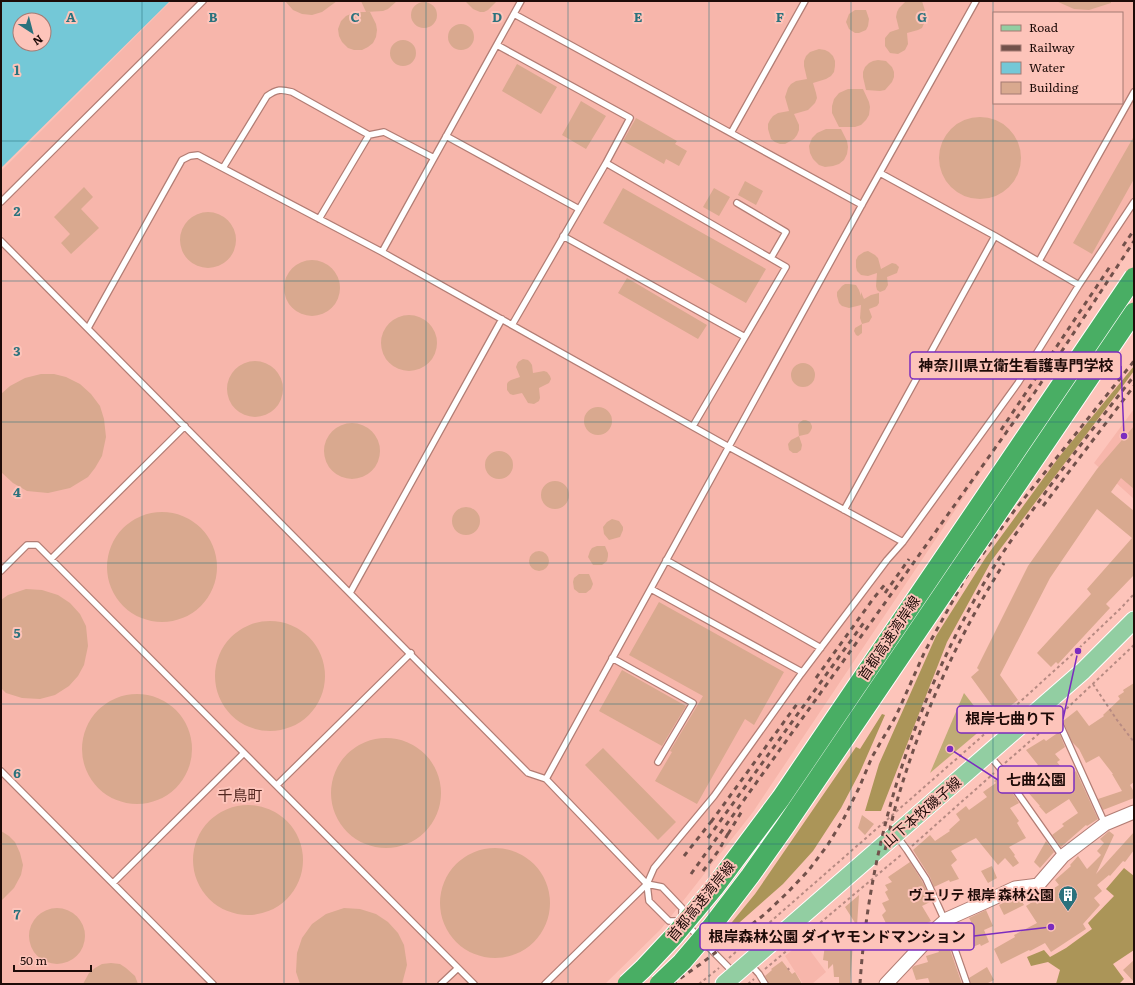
<svg xmlns="http://www.w3.org/2000/svg" width="1135" height="985" font-family="Literata,'Noto Sans JP',serif">
<style>
.built{fill:#f7b6ab;fill-rule:evenodd}
.green{fill:#bfab75}
.forest{fill:#ab9558}
.water{fill:#74c8d7;fill-rule:evenodd}
.building{fill:#d9a98f}
.lines{fill:none;stroke-linecap:round;stroke-linejoin:round}
.service-casing{stroke:#b27d74;stroke-width:8}
.tertiary-casing{stroke:#b27d74;stroke-width:15}
.primary-casing{stroke:#fff;stroke-width:19}
.path{stroke:#b78a82;stroke-width:2;stroke-dasharray:3 3;stroke-linecap:butt}
.service{stroke:#fff;stroke-width:5.5}
.tertiary{stroke:#fff;stroke-width:13}
.primary{stroke:#92cea2;stroke-width:17}
.rail{stroke:#72514b;stroke-width:3;stroke-dasharray:5 5;stroke-linecap:butt}
.motorway-bridge-casing{stroke:#fff;stroke-width:21;stroke-linecap:butt}
.motorway-bridge{stroke:#49ae64;stroke-width:19}
.grid{fill:none;stroke:#2a727d;stroke-width:1;stroke-opacity:0.55}
.labels{text-anchor:middle;stroke-width:4;stroke-linejoin:round;paint-order:stroke}
.street-label{font-size:14px;fill:#1e0b08;stroke:#fdc4ba}
.poi-label{font-size:14px;font-weight:bold;fill:#1e0b08;stroke:#fdc4ba;text-anchor:end}
.neighbourhood-label{font-size:15px;fill:#52261f;stroke:#fdc4ba}
.grid-label{font-size:13px;text-anchor:middle;font-weight:bold;fill:#2a727d;stroke:#fdc4ba;stroke-width:4;stroke-linejoin:round;paint-order:stroke}
.leader{fill:none;stroke:#7b2cbf;stroke-width:1.5}
.callout-dot{fill:#7b2cbf;stroke:#fdc4ba;stroke-width:1.5}
.callout{fill:#fdc4ba;stroke:#7b2cbf;stroke-width:1.5}
.callout-label{font-size:15px;text-anchor:middle;font-weight:bold;fill:#1e0b08}
</style>
<rect width="100%" height="100%" fill="#fdc4ba"/>
<path class="built" d="M171 1H1134V243L753 812 661 929 605 984H1V171ZM994 13H1122V103H994Z
M1134 409V499L1094 463Z
M803 941 826 972 812 984H803L785 956Z"/>
<path class="green" d="M964 693 988 724 930 773Z"/>
<path class="forest" d="M1134 366V371L992 560 947 642 881 811H865L879 764 936 636 986 557 1059 457Z
M882 714 885 715 860 772 841 808 813 851 783 884 731 930 728 927 755 894 856 747 860 749Z
M1124 868 1134 876V950L1113 964 1124 979 1119 984H1056L1060 970 1048 962 1031 966 1027 957 1044 950 1050 957 1066 948 1092 929 1088 923 1114 896 1106 889Z"/>
<path class="water" d="M1 1H170L1 168ZM20 20H44V44H20Z"/>
<path class="building" d="M285 1H337L322 12 312 15 302 14 293 10Z
M361 1H397L388 9 383 11 366 12Z
M465 1H497L488 10 484 12H480L473 9Z
M906 1H922L926 14V19L922 28 918 30 907 33 908 44 905 50 898 54 890 53 885 46V38L890 32 899 29 896 17 897 12 899 8Z
M1056 1H1111V3L1089 10 1074 9Z
M411 15a13 13 0 1 1 26 0a13 13 0 1 1-26 0Z
M855 10H866L869 19 868 26 866 30 859 33H855L849 29 846 22 849 14Z
M355 12H370L376 24 377 30 376 37 373 43 368 47 362 50H354L348 48 342 42 339 36 338 29 341 21 346 16Z
M448 37a13 13 0 1 1 26 0a13 13 0 1 1-26 0Z
M390 53a13 13 0 1 1 26 0a13 13 0 1 1-26 0Z
M819 49 825 50 829 52 833 56 835 61V66L834 72 831 76 826 79 813 83 816 93 817 98 815 103 808 110 794 114 799 125V130L797 135 794 139 785 144H780L775 142 771 139 768 129V124L770 120 773 116 778 113 789 111 785 97 788 88 791 84 796 81 807 79 804 66V61L806 56 810 52Z
M878 60 886 61 892 67 894 72V77L892 82 885 90 880 91 866 90 863 77V72L865 67 869 63 873 61Z
M517 64 557 87 541 114 502 91Z
M848 89H863L869 102 870 107 869 115 866 120 861 125 855 127H839L832 113V106L834 99 839 93Z
M581 101 606 116 586 149 562 135Z
M939 158a41 41 0 1 1 82 0a41 41 0 1 1-82 0Z
M636 118 677 141 675 144 687 151 679 166 666 159 664 164 623 141Z
M826 129H841L847 141 848 147 847 154 844 160 839 164 833 166 825 167 819 165 813 159 810 153 809 146 812 138 817 133Z
M1134 136V179L1092 254 1073 243Z
M745 181 763 191 756 205 738 195Z
M84 187 93 197 81 209 99 228 71 254 61 243 70 234 54 217Z
M623 188 766 269 746 303 603 223Z
M714 188 730 197 719 216 703 207Z
M180 240a28 28 0 1 1 56 0a28 28 0 1 1-56 0Z
M868 251 875 255 878 258 881 269 892 263 896 264 899 267 897 273 887 277 888 285 885 290 880 292 877 290 876 286 877 273 868 276 861 275 857 271 856 267V260L858 256 864 252Z
M284 288a28 28 0 1 1 56 0a28 28 0 1 1-56 0Z
M627 278 707 325 698 339 618 293Z
M845 284H849L856 285 859 290 861 296V292L864 299 871 295 879 293V303L877 306 869 309 872 317 869 322 862 324 860 318 861 305 849 308 842 306 839 303 837 296V292L842 286Z
M381 343a28 28 0 1 1 56 0a28 28 0 1 1-56 0Z
M862 324V333L858 336 856 335 854 331 855 328Z
M523 359 528 360 530 362 532 365 533 373 544 371 547 372 550 376 551 379 549 383 539 388 540 398 539 401 534 404 528 403 522 393 513 395 510 394 507 390V384L508 382 511 380 520 377 516 367 518 362Z
M227 389a28 28 0 1 1 56 0a28 28 0 1 1-56 0Z
M791 375a12 12 0 1 1 24 0a12 12 0 1 1-24 0Z
M41 374H54L66 377 80 384 91 394 100 406 104 419 106 437 102 456 95 468 88 477 70 488 48 493 27 491 13 483 1 472V394L10 386 25 378Z
M584 421a14 14 0 1 1 28 0a14 14 0 1 1-28 0Z
M803 420H806L810 422 812 426V428L810 432 808 434 799 436 798 425 799 423Z
M324 451a28 28 0 1 1 56 0a28 28 0 1 1-56 0Z
M1134 426V489L1121 478 1111 492 1134 511V575L1106 604 1110 608 1058 664 1056 662 1051 667 1037 653 1091 594 1087 589 1132 538 1097 509 1050 578 1000 675 1018 700 1000 714 999 713 998 714 971 677 979 670 977 668 1028 566 1097 469Z
M799 436 802 445 801 450 797 453H793L789 450 788 444 791 440Z
M485 465a14 14 0 1 1 28 0a14 14 0 1 1-28 0Z
M541 495a14 14 0 1 1 28 0a14 14 0 1 1-28 0Z
M452 521a14 14 0 1 1 28 0a14 14 0 1 1-28 0Z
M107 567a55 55 0 1 1 110 0a55 55 0 1 1-110 0Z
M612 519 619 521 623 527V530L620 537 609 540 604 534 603 527 607 522Z
M597 546H605L608 553V556L607 561 602 565H593L588 557 590 551 592 548Z
M529 561a10 10 0 1 1 20 0a10 10 0 1 1-20 0Z
M579 574H589L592 581 593 584 591 589 586 593H579L574 589 573 582 574 578Z
M26 589 42 590 58 595 70 603 80 614 86 626 88 646 84 665 78 676 69 686 55 695 40 699 22 698 6 693 1 688V600L8 595Z
M659 602 784 672 754 725 745 719 697 804 655 781 672 752 670 751 703 696 629 655Z
M215 676a55 55 0 1 1 110 0a55 55 0 1 1-110 0Z
M622 670 686 706 662 746 599 711Z
M1134 683V782L1130 785 1134 792V798L1103 810 1098 799 1122 791 1112 774H1113L1099 756 1086 763 1079 749 1072 742 1063 721 1077 710 1089 726 1104 716 1103 715 1120 699 1118 696 1124 692 1123 690Z
M82 749a55 55 0 1 1 110 0a55 55 0 1 1-110 0Z
M1059 732 1065 747 1055 754 1060 760 1057 762 1068 776 1076 771 1098 819 1087 826 1086 825 1061 847 1052 835 1064 826 1062 824 1078 813 1069 799 1046 814 1039 806H1040L1019 782 1038 765 1026 750 1044 739 1046 741Z
M331 793a55 55 0 1 1 110 0a55 55 0 1 1-110 0Z
M603 748 676 822 658 840 585 765Z
M1001 776 1019 803 1010 808 1019 821 1017 823 1026 838 1009 847 1015 855 1014 856 1019 863 1013 867 1005 858 998 865 976 838 951 851 957 860 951 865 959 879 950 882 949 880 934 887 930 877 913 850 930 835 935 841 950 831 949 830 960 820 956 814 966 806 969 810 987 797 983 792 996 783 994 781Z
M193 860a55 55 0 1 1 110 0a55 55 0 1 1-110 0Z
M862 815 874 824 865 835 858 828Z
M1 831 9 836 15 842 20 853 23 865 21 875 14 888 1 901Z
M1109 831 1114 835 1096 874 1134 832V850L1125 862 1123 861 1110 876 1109 875 1097 885 1102 891 1094 898 1100 905 1083 924 1086 929 1051 952 1045 943 1030 951 1029 950 1001 964 994 949 1015 937 1014 935 1037 923 1026 906 1059 885 1055 880 1071 866 1070 865 1078 856 1087 869 1101 855 1097 851 1104 843 1100 839Z
M1046 841 1054 852 1040 868 1034 862Z
M440 903a55 55 0 1 1 110 0a55 55 0 1 1-110 0Z
M910 862 922 881 927 891 924 892 930 902 922 906 931 921 912 931 915 937 898 949 892 939 893 938 882 915 886 911 882 903 889 900 885 892 888 890 885 885 892 882 888 877Z
M992 866 997 878 988 883 981 871Z
M859 895 857 926 845 907Z
M1019 897 1024 905 1004 915 999 905 1007 901 1008 903Z
M344 908 360 909 376 914 388 922 398 933 404 945 407 965 402 984H300L296 972 297 953 302 938 312 924 326 914Z
M29 936a28 28 0 1 1 56 0a28 28 0 1 1-56 0Z
M986 910 993 926 984 930 989 942 981 946 980 944 965 950 956 934 974 927 969 918Z
M825 923 839 938 848 933 853 943 850 984H839V977H834L833 964 828 969V961L823 960 826 937 818 941 812 933Z
M946 938 962 984H930L928 978 916 980 912 968 914 966 928 962 926 956 939 952 935 944Z
M1134 960V982L1123 970Z
M782 961 792 974 795 972 802 984H769L765 976 772 970 771 969Z
M111 963 120 964 126 968 135 976 138 984H83L89 973 95 968 102 964Z
M987 967 994 980 986 984H971L969 978Z"/>
<g class="lines">
<g class="service-casing">
<path id="service" d="M514 14 862 205
M497 45 630 118 606 163
M731 133 805 1
M446 136 579 209
M223 168 267 96C277 89 281 89 292 92L369 135 384 132 434 158
M880 173 995 236 1079 285
M1 202 203 1
M737 203 786 232 771 258
M319 219 369 135
M563 236 745 337
M1 241 528 773 546 779
M382 252 521 1
M1039 261 1134 92
M512 325 606 163 786 267 693 426
M88 328 182 160 190 156 198 155 382 252 729 447 903 542 1018 383 1079 285 1134 202
M844 510 995 236
M51 559 185 426
M666 560 821 648
M1 571 27 545H37L474 984
M651 589 802 672
M350 593 502 319
M612 658 693 703 658 762
M1045 706 1057 718 1105 824
M990 756 1000 768 1062 856
M1 771 213 984
M277 785 411 653
M896 835 907 850 926 879 945 921 967 984
M113 883 244 753
M647 884 649 901 669 921H680
M682 918V908L662 887 647 884 546 779 864 201 976 1
M687 925 734 973
M750 964 759 974 765 984
M441 984 458 968
M545 984 647 884 654 868 714 796 801 674 887 560 903 542"/>
</g>
<g class="tertiary-casing">
<path id="tertiary" d="M886 984 932 935 938 927 947 919 985 902 1015 888 1031 886 1038 885 1063 856 1105 824 1134 812"/>
</g>
<g class="primary-casing">
<path id="primary" d="M724 984 1044 705 1083 671 1134 620"/>
</g>
<path class="path" d="M1093 684 1117 720 1134 742
M1062 713 1134 645
M1005 763 1051 723
M912 846 994 773
M729 958 978 740 1077 650 1122 607 1134 594
M788 968 789 970
M765 969 901 855
M699 984 719 968
M748 984 754 979"/>
<use href="#service" class="service"/>
<use href="#tertiary" class="tertiary"/>
<use href="#primary" class="primary"/>
<path class="rail" d="M1123 246 1134 230
M1001 430 1111 265
M1043 506 1134 386
M885 593 909 559
M816 678 873 599 886 583
M711 822 797 704
M728 834 742 811
M708 838 865 621
M885 850C888 838 891 824 894 812 918 724 956 640 1004 563
M684 856 714 818
M703 871 719 850 730 830
M691 874 902 579 1035 392 1134 241
M672 984 702 963 765 914 787 893 808 871 827 846 843 820 859 788 872 757 896 716 925 651 966 577 1014 511 1134 361
M860 984C869 843 913 705 984 583 1002 552 1024 522 1045 493 1074 453 1104 414 1134 376"/>
<g class="motorway-bridge-casing">
<path id="motorway-bridge" d="M627 984 643 969 674 936 714 888 781 798 1134 277
M659 984 682 962 705 935 750 876 784 828 1134 312"/>
</g>
<use href="#motorway-bridge" class="motorway-bridge"/>
</g>
<path class="grid" d="M142 1V984M284 1V984M426 1V984M568 1V984M709 1V984M851 1V984M993 1V984M1 141H1134M1 281H1134M1 422H1134M1 563H1134M1 704H1134M1 844H1134"/>
<defs>
<g id="building-pin" transform="scale(1)"><path d="M0 17L-7.5 6A9.5 9.5 0 1 1 7.5 6Z" fill="#2a727d" stroke="#fdc4ba"/><path d="M-4-6H4V6H1V3H-1V6H-4ZM-2.5-4.3h1.7v1.8h-1.7ZM.8-4.3h1.7v1.8H.8ZM-2.5-1h1.7V.8h-1.7ZM.8-1h1.7V.8H.8Z" fill="#fff"/></g>
</defs>
<g fill-rule="evenodd">
<use href="#building-pin" x="1068" y="895"/>
</g>
<g class="labels">
<g class="street-label">
<text transform="translate(889 638) rotate(-56)" y="5">首都高速湾岸線</text>
<text transform="translate(922 812) rotate(-41)" y="5">山下本牧磯子線</text>
<text transform="translate(701 901) rotate(-51)" y="5">首都高速湾岸線</text>
</g>
<g class="poi-label">
<text x="1054" y="900">ヴェリテ 根岸 森林公園</text>
</g>
<g class="neighbourhood-label">
<text x="240" y="801">千鳥町</text>
</g>
</g>
<g class="grid-label">
<text x="71" y="22">A</text>
<text x="213" y="22">B</text>
<text x="355" y="22">C</text>
<text x="497" y="22">D</text>
<text x="638" y="22">E</text>
<text x="780" y="22">F</text>
<text x="922" y="22">G</text>
<text x="17" y="75">1</text>
<text x="17" y="216">2</text>
<text x="17" y="356">3</text>
<text x="17" y="497">4</text>
<text x="17" y="638">5</text>
<text x="17" y="778">6</text>
<text x="17" y="919">7</text>
</g>
<path class="leader" d="M1124 436L1121 366M1078 651L1063 719M950 749L998 780M1051 927L974 936"/>
<g class="callout-dot">
<circle cx="1124" cy="436" r="4"/>
<circle cx="1078" cy="651" r="4"/>
<circle cx="950" cy="749" r="4"/>
<circle cx="1051" cy="927" r="4"/>
</g>
<g class="callout">
<rect x="910" y="352" width="211" height="27" rx="4"/>
<rect x="957" y="706" width="106" height="27" rx="4"/>
<rect x="998" y="766" width="76" height="27" rx="4"/>
<rect x="700" y="923" width="274" height="27" rx="4"/>
</g>
<g class="callout-label">
<text x="1016" y="371">神奈川県立衛生看護専門学校</text>
<text x="1010" y="724">根岸七曲り下</text>
<text x="1036" y="785">七曲公園</text>
<text x="837" y="942">根岸森林公園 ダイヤモンドマンション</text>
</g>
<rect width="1135" height="985" fill="none" stroke="#1e0b08" stroke-width="4"/>
<rect x="993" y="12" width="130" height="92" fill="#fdc4ba" stroke="#a47a73"/>
<rect x="1001" y="25" width="20" height="6" fill="#92cea2" stroke="#a47a73"/>
<text x="1029" y="32" font-size="12" fill="#1e0b08">Road</text>
<rect x="1001" y="45" width="20" height="6" fill="#72514b" stroke="#a47a73"/>
<text x="1029" y="52" font-size="12" fill="#1e0b08">Railway</text>
<rect x="1001" y="62" width="20" height="12" fill="#74c8d7" stroke="#a47a73"/>
<text x="1029" y="72" font-size="12" fill="#1e0b08">Water</text>
<rect x="1001" y="82" width="20" height="12" fill="#d9a98f" stroke="#a47a73"/>
<text x="1029" y="92" font-size="12" fill="#1e0b08">Building</text>
<g transform="translate(32 32) rotate(144)"><circle r="19" fill="#fdc4ba" stroke="#a47a73"/>
<path d="M0-3L7 15L0 10L-7 15Z" fill="#2a727d"/>
<text y="-6" font-size="11" font-weight="bold" text-anchor="middle" fill="#1e0b08">N</text>
</g>
<path d="M14 965v6h77v-6" fill="none" stroke="#1e0b08" stroke-width="2"/>
<text x="20" y="965" font-size="12" fill="#1e0b08" stroke="#fdc4ba" stroke-width="3" paint-order="stroke">50 m</text>
</svg>
